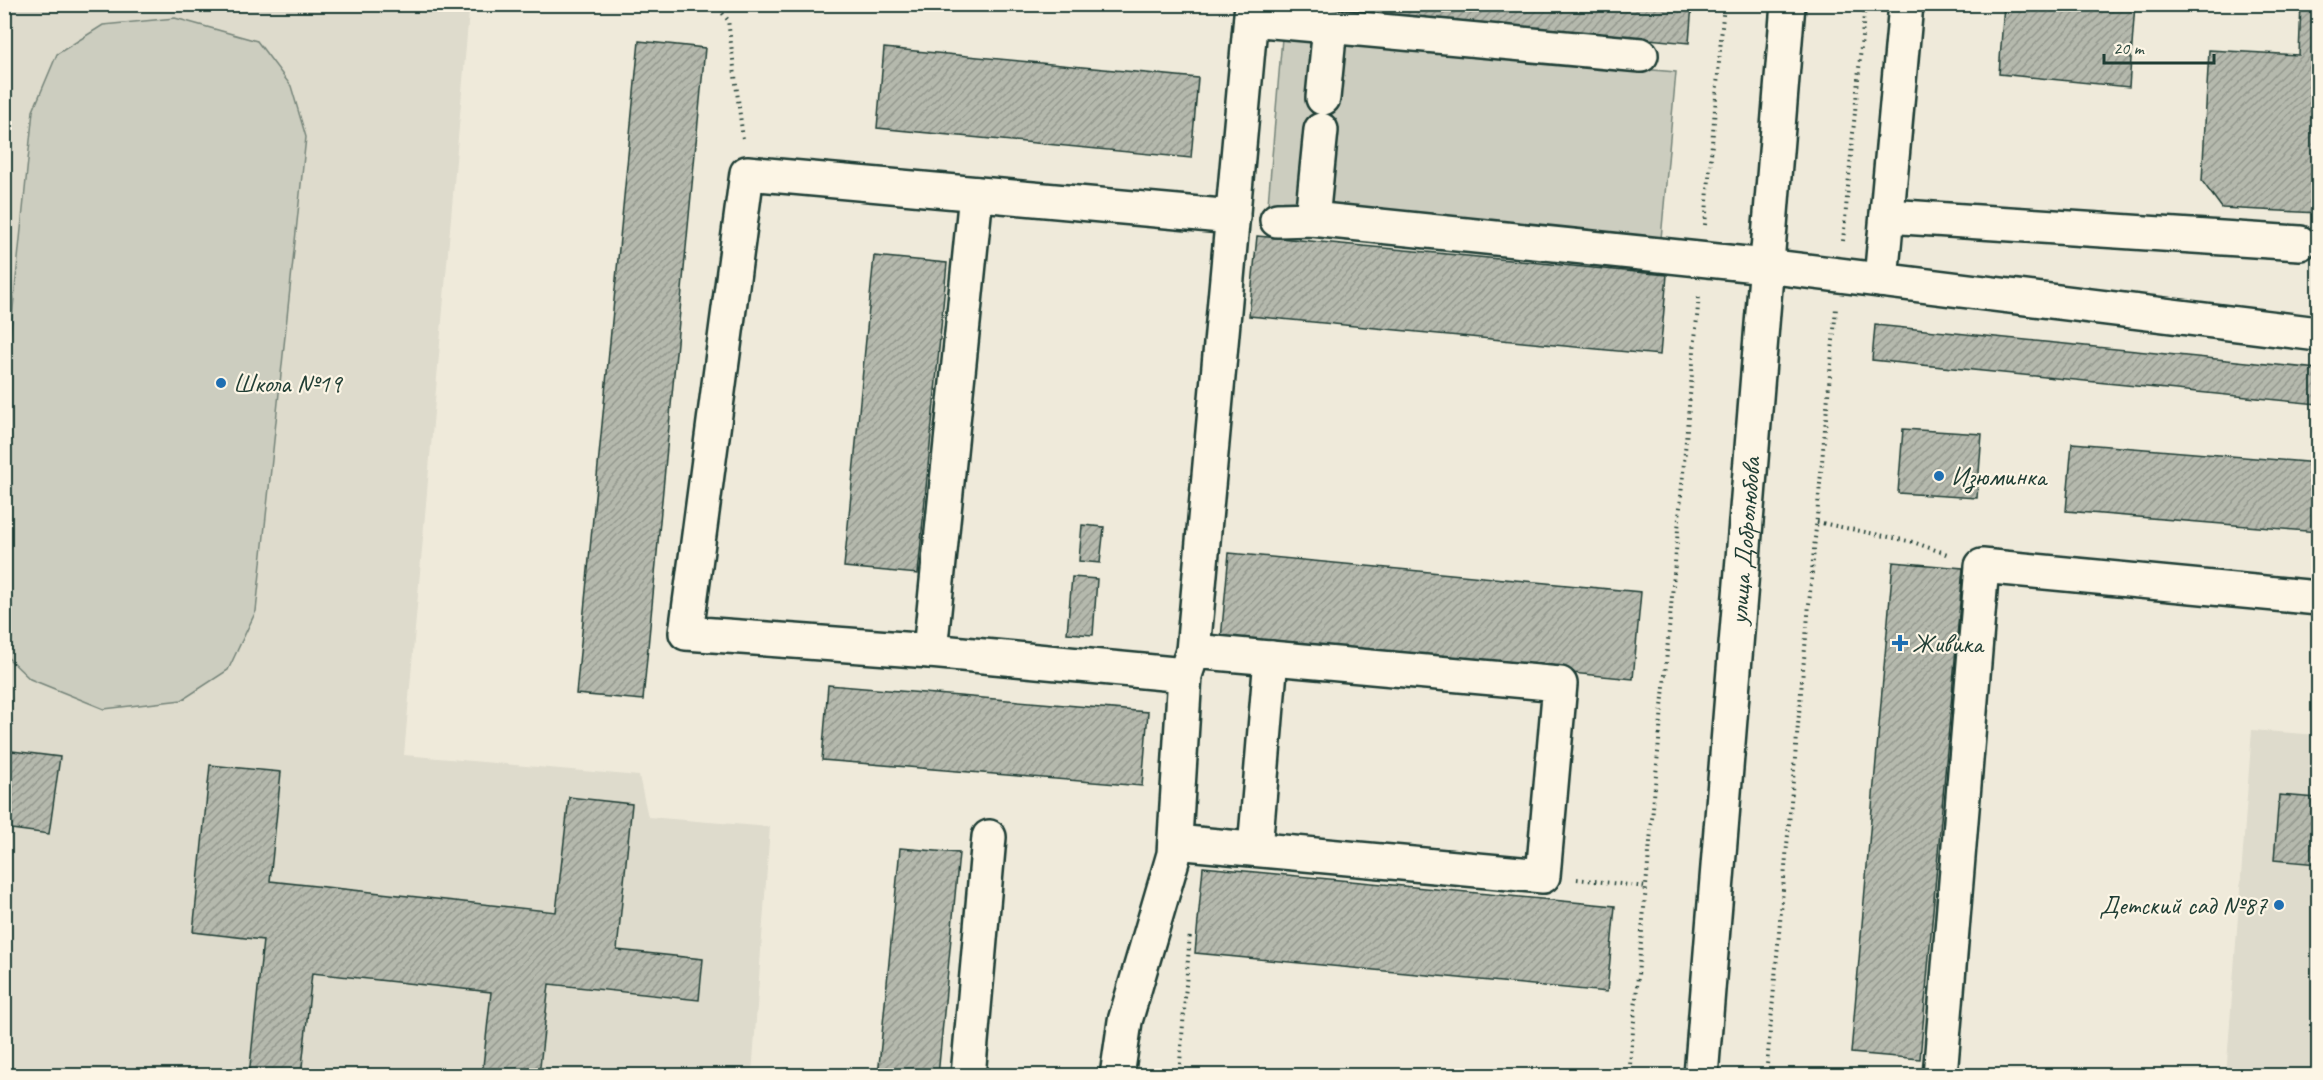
<svg xmlns="http://www.w3.org/2000/svg" width="2323" height="1080" font-family="Caveat,sans-serif">
<style>
.built{fill:#dedbcc}
.park{fill:#cccdbf;stroke:#76857a;stroke-width:1.5}
.building{fill:url(#building-hatch);stroke:#1f3d34;stroke-width:1.5}
.lines{fill:none;stroke-linecap:round;stroke-linejoin:round}
.minor-casing{stroke:#1f3d34;stroke-width:38}
.path{stroke:#1f3d34;stroke-width:4;stroke-dasharray:1.5 4.5;stroke-linecap:butt}
.minor{stroke:#fcf5e5;stroke-width:33}
.poi-dot{fill:#1f6fb2;stroke:#fcf5e5;stroke-width:2}
.labels{text-anchor:middle;stroke-width:4.5;stroke-linejoin:round;paint-order:stroke}
.poi-label{font-size:26px;fill:#1f3d34;stroke:#fcf5e5;text-anchor:start}
.street-label{font-size:26px;fill:#1f3d34;stroke:#fcf5e5}
</style>
<defs>
<pattern id="building-hatch" width="6" height="6" patternUnits="userSpaceOnUse" patternTransform="scale(1.5)"><rect width="6" height="6" fill="#b5b9ad"/><path d="M-1 1l2-2M0 6l6-6M5 7l2-2" fill="none" stroke="#93988e"/></pattern>
</defs>
<rect width="100%" height="100%" fill="#efeada"/>
<filter id="ink" filterUnits="userSpaceOnUse"><feTurbulence type="fractalNoise" baseFrequency=".0167" numOctaves="2"/><feDisplacementMap in="SourceGraphic" scale="12" xChannelSelector="R" yChannelSelector="G"/><feConvolveMatrix kernelMatrix="1 2 1 2 8 2 1 2 1" color-interpolation-filters="sRGB"/></filter>
<g filter="url(#ink)">
<path class="built" d="M389 4 469 12 404 755 639 776 648 817 770 827 752 1075 5 1076V5Z
M2252 730 2318 735V1075L2226 1076Z"/>
<path class="park" d="M175 18 257 41 291 86 306 137 256 611 228 670 182 700 104 709 30 679 5 655V387L33 111 57 54 103 25Z
M1282 38 1676 72 1660 250 1267 216Z"/>
<path class="building" d="M1287 4H1692L1689 43Z
M2004 4H2135L2129 87 1999 74Z
M2301 4H2318V213L2222 208 2202 181 2209 50 2299 55Z
M639 41 705 48 643 700 576 694Z
M884 48 1198 78 1191 158 877 128Z
M1257 236 1667 275 1660 355 1249 316Z
M874 256 947 263 918 574 844 567Z
M1875 325 2318 369V404L1872 360Z
M1903 429 1982 434 1977 498 1898 493Z
M2072 443 2318 463V532L2066 511Z
M1082 525 1104 527 1100 563 1079 561Z
M1229 553 1641 592 1633 679 1221 639Z
M1893 562 1963 568 1920 1059 1851 1053Z
M1072 577 1097 579 1093 635 1067 633Z
M828 685 1148 712 1142 786 822 760Z
M4 750 60 757 49 834 4 828Z
M210 765 281 772 270 881 556 912 569 797 632 804 617 950 703 959 699 1000 549 984 539 1076H482L491 992 312 973 301 1076H249L263 940 193 932Z
M2279 795 2318 798V864L2274 860Z
M900 848 959 853 938 1076H878Z
M1203 867 1615 906 1607 992 1195 953Z"/>
<g class="lines">
<g class="minor-casing">
<g id="minor">
<path d="M1251 19 1641 55"/>
<path d="M1323 98 1330 26"/>
<path d="M1887 216 2300 243"/>
<path d="M1312 219 1321 130"/>
<path d="M1277 220 1312 219 1766 266 2318 334"/>
<path d="M1881 280 1906 4"/>
<path d="M930 651 976 194"/>
<path d="M1185 675 930 651 686 633 747 173 1233 217"/>
<path d="M1175 842 1543 876 1560 684 1193 651"/>
<path d="M1255 849 1271 658"/>
<path d="M968 1076 989 837"/>
<path d="M1117 1076 1125 1021 1174 854 1185 675 1193 651 1252 4"/>
<path id="s1" d="M1701 1076 1788 4"/>
<path d="M1940 1076 1982 566 2318 598"/>
</g>
</g>
<path class="path" d="M715 4 728 20 743 139
M1705 225 1724 4
M1843 241 1865 4
M1817 522 1913 542 1950 555
M1577 879 1646 887
M1179 1076 1190 933
M1629 1076 1699 295
M1766 1076 1836 308"/>
<use href="#minor" class="minor"/>
</g>
</g>
<g class="poi-dot">
<circle cx="221" cy="383" r="6"/>
<circle cx="1939" cy="476" r="6"/>
<path d="M1897 634h6v6h6v6h-6v6h-6v-6h-6v-6h6z"/>
<circle cx="2279" cy="905" r="6"/>
</g>
<g class="labels">
<g class="poi-label">
<text x="233" y="392">Школа №19</text>
<text x="1951" y="485">Изюминка</text>
<text x="1912" y="652">Живика</text>
<text x="2267" y="914" text-anchor="end">Детский сад №87</text>
</g>
<g class="street-label">
<text dy="9" stroke="none"><textPath href="#s1" startOffset="537">улица Добролюбова</textPath></text>
</g>
</g>
<rect width="2323" height="1080" fill="none" stroke="#fcf5e5" stroke-width="24"/>
<rect x="12" y="12" width="2299" height="1056" fill="none" stroke="#1f3d34" stroke-width="2" filter="url(#ink)"/>
<path d="M2104 54v9h110v-9" fill="none" stroke="#1f3d34" stroke-width="3"/>
<text x="2113" y="54" font-size="18" fill="#1f3d34" stroke="#fcf5e5" stroke-width="4.5" paint-order="stroke">20 m</text>
</svg>
